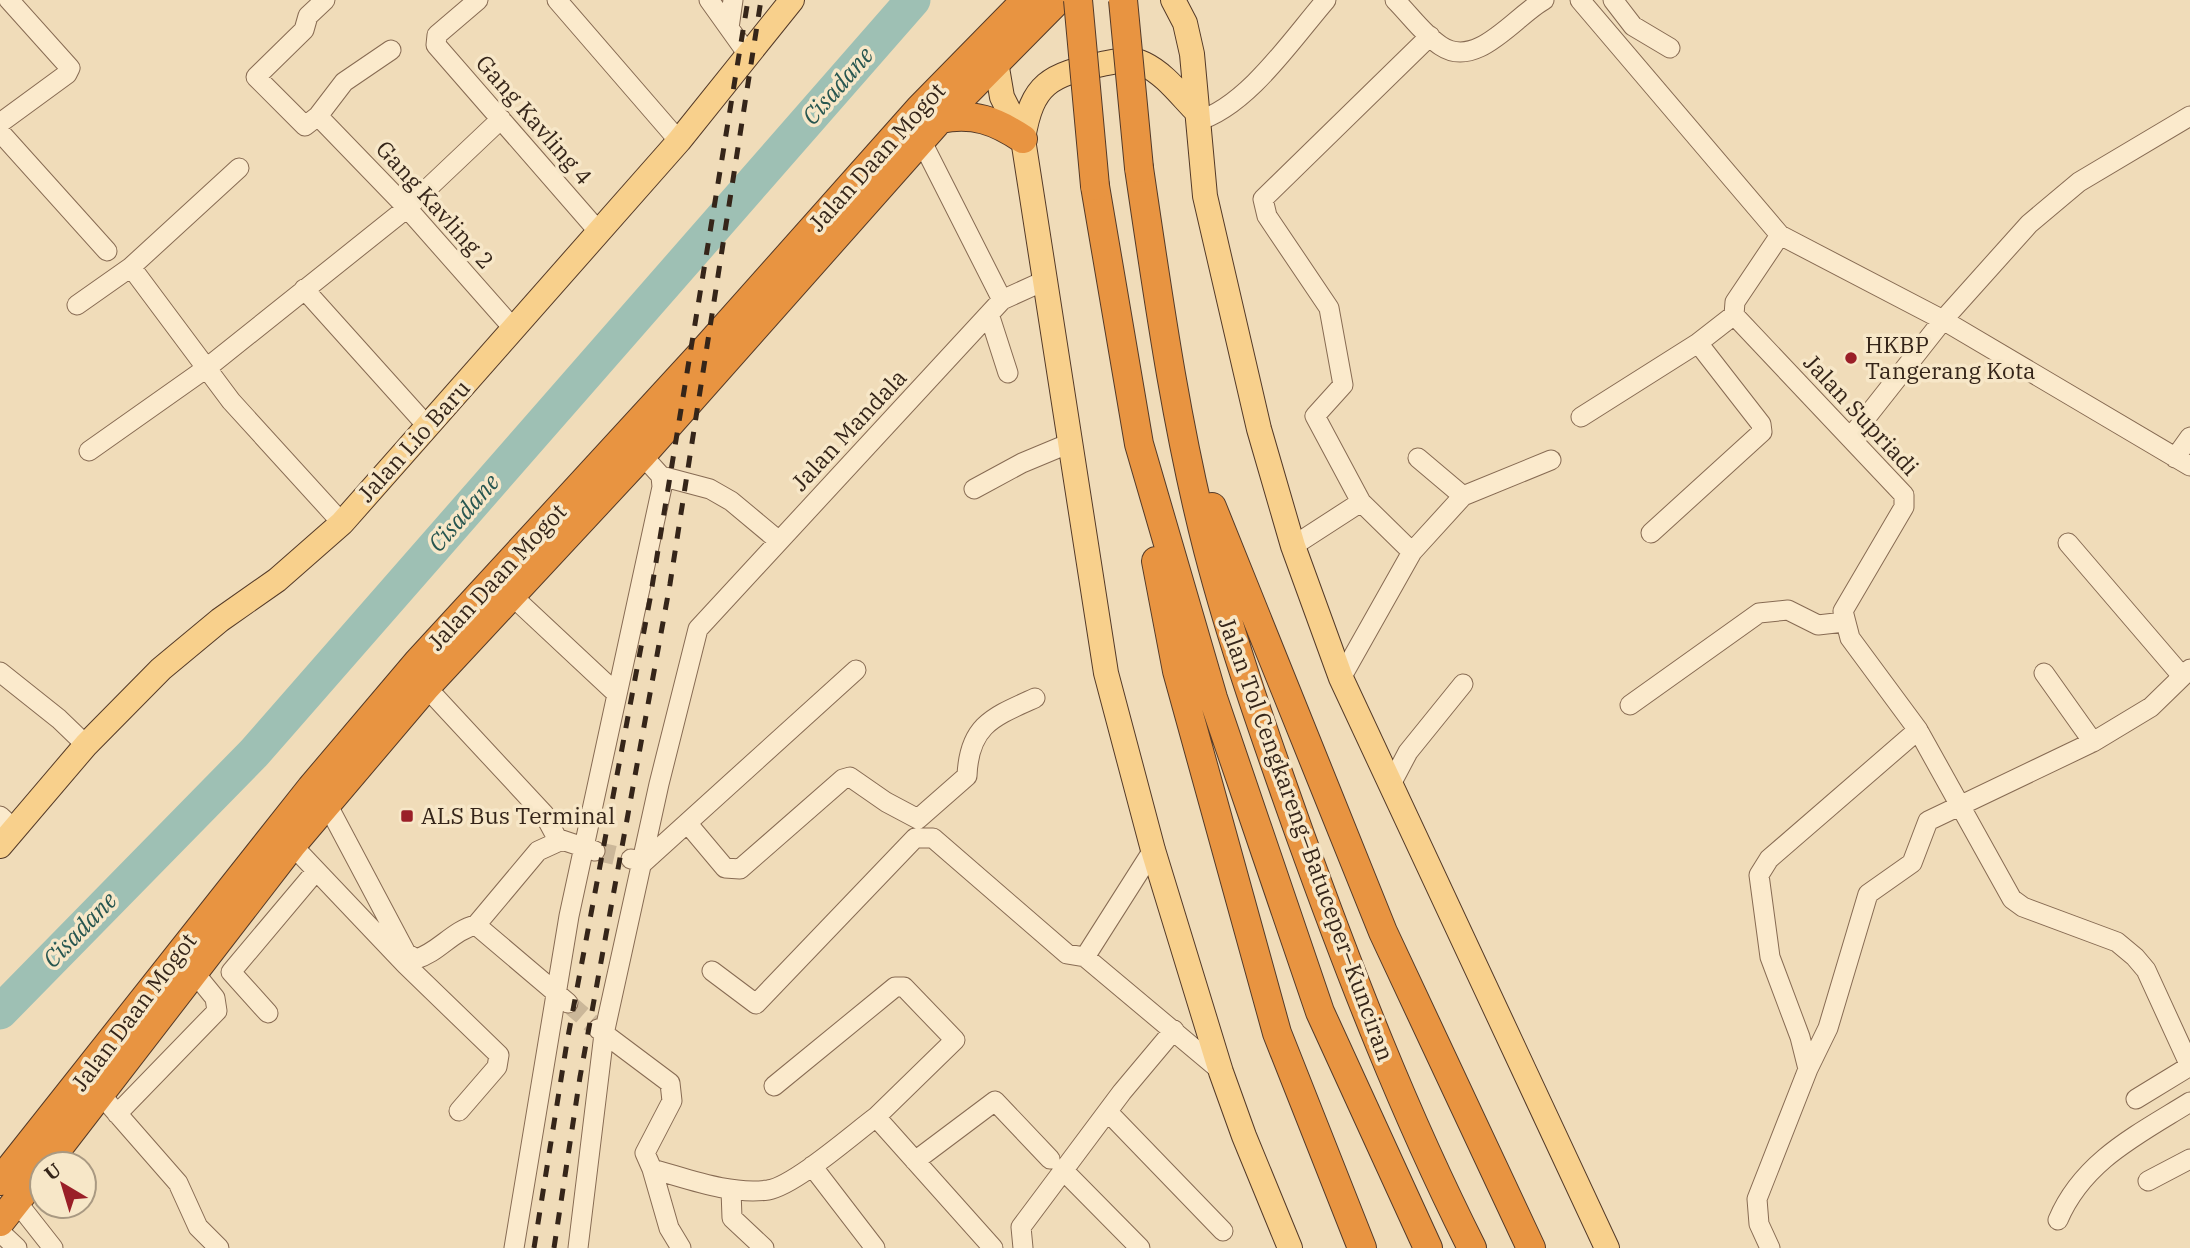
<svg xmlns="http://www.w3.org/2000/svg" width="2190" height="1248" font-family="'IBM Plex Serif',serif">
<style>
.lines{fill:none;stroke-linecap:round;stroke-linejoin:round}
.river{stroke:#9ec0b4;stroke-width:35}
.minor-tunnel{stroke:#cbb799;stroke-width:19;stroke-dasharray:19 10;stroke-linecap:butt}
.minor-casing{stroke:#876b53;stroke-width:21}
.major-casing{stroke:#543a28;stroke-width:26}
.highway-casing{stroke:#543a28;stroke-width:30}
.minor{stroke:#fbeacc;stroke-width:19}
.major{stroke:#f8d08c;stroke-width:24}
.highway{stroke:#e89441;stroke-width:28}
.rail{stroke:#352519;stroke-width:5;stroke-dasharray:12 12;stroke-linecap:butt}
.highway-bridge-casing{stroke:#543a28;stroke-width:30;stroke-linecap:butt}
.highway-bridge{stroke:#e89441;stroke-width:28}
.poi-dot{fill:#9a1f28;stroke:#f7e7c8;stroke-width:2.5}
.labels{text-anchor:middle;stroke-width:7;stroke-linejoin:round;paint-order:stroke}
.street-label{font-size:23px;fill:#352519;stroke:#f7e7c8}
.poi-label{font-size:23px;fill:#352519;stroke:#f7e7c8;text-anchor:start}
.water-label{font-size:24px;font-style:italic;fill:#275650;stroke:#f7e7c8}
</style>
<rect width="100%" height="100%" fill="#f0dcb9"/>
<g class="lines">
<path class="river" d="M0 1012 254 753 913 0"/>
<path class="minor-tunnel" d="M596 851 631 859
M568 1003 597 1028"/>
<g class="minor-casing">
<path id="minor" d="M325 0 308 16 304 30 256 77 305 126 318 116 344 82 391 50
M478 0 437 35 436 45 599 232
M557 0 679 141
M709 0 749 56
M1395 0C1410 15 1424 35 1441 46 1477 70 1515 16 1544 0
M1580 0 1780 235 1943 320 2190 466
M1613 0 1633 26 1670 48
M729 28 733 0
M318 116 407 208 513 328
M1197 121C1247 107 1293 38 1326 0
M0 123 67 74 70 68 9 0
M0 132 107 251
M921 140 1002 300
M1780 235 1735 302 1734 315 1904 495V507L1843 611 1850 638 1918 730 2012 899 2023 907 2117 942 2135 957 2146 970 2190 1066 2136 1099
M131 267 231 401 342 523
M304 289 428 427
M77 305 131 267 239 168
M989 314 1008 373
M1581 417 1698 343 1734 315
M1850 438 1943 320 2029 224 2079 182 2190 116
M89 451 208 367 407 208 501 119
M1418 458 1463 496
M2175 458 2190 437
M661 476 710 489 731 501 779 541
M974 489 1022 463 1070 443
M1651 533 1762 432 1761 424 1698 343
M2068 543 2182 676
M1293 546 1361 502 1315 416 1343 385 1329 308 1267 216 1263 199 1430 36
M1412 552 1463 496 1551 460
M511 595 617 694
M0 672 59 719 86 745
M2044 673 2093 742 2151 707 2190 669
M1341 678 1412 552 1361 502
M426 687 544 814 558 840
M1630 705 1759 613 1788 610 1818 625 1844 622
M1390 786 1408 752 1463 684
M327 804 406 953 416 959C438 953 453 930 476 925L538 851 562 840 595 851
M0 816 13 828
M688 824 725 868 740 869 843 779 850 777 886 802 918 819 967 776C969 725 993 717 1035 698
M292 845 406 965 499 1055 497 1067 459 1111
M631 859 644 862 856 670
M476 925 568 1003
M1085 957 1221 1071
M712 971 756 1004 915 838H933L1067 954 1085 957 1153 850
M268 1013 231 972 316 871
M598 1029 670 1083 672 1101 645 1153 652 1169C689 1179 729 1195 768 1190 794 1186 853 1134 876 1117L993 1248
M1808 1069 1828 1028 1868 894 1912 863 1928 821 2093 742
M774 1086 895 987H904L955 1040 876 1117
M101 1095 178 1183 198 1227 219 1248
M1108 1112 1223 1231
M117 1114 217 1011 215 998 193 971
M915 1161 995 1101 1050 1159
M812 1166 875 1248
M652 1169 669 1228 681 1248
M1064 1171 1140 1248
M2148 1181 2190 1159
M731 1190 732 1218 764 1248
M16 1201 53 1248
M2058 1220C2083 1161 2137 1135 2190 1102
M0 1232 17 1248
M514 1248 569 916 662 487 661 476 642 455
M578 1248 604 1034 659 784 698 629 1002 300 1046 280
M1023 1248 1021 1227 1122 1092 1174 1030
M1770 1248 1759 1224 1757 1199 1808 1069 1800 1037 1770 957 1759 875 1769 859 1918 730"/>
</g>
<g class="major-casing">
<path id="major" d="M1173 0 1185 23 1192 54 1205 196 1259 429 1293 546 1341 678 1607 1248
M996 62 1002 97 1023 139 1106 673 1153 850 1221 1072 1244 1136 1290 1248
M1023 139C1032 83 1050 75 1102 64 1117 61 1130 57 1144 64 1165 74 1181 96 1197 112
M0 846 86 745 161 669 220 620 277 580 342 523 679 141 792 0"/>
</g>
<g class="highway-casing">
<path id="highway" d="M940 119C973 112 996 121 1023 139
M1139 168C1158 296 1176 426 1208 550 1233 646 1266 739 1299 832 1350 974 1404 1113 1472 1248
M1095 186 1139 444 1213 698 1320 1012 1428 1248
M1212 507 1383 932 1531 1248
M1156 561 1177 671 1277 1033 1362 1248
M46 1164 292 845 426 687 642 455 940 119 1058 0
M0 1181 311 788 417 663 702 353 920 108 1026 0
M0 1222 42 1169"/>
</g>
<use href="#minor" class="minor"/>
<use href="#major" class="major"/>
<use href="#highway" class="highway"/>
<path class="rail" d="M534 1248 567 1042 650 599 748 0
M554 1248 580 1077 670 584 761 0"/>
<g class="highway-bridge-casing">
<path id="highway-bridge" d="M1078 0 1095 186
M1123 0 1139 168"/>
</g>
<use href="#highway-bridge" class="highway-bridge"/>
</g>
<g class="poi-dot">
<circle cx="1851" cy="358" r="7"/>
<rect x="400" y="809" width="14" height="14" rx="3.5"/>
</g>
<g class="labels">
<g class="street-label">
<text transform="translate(534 120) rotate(49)" y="8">Gang Kavling 4</text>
<text transform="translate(877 157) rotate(-48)" y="8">Jalan Daan Mogot</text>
<text transform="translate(435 205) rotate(48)" y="8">Gang Kavling 2</text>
<text transform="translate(1861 415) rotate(47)" y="8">Jalan Supriadi</text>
<text transform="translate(849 430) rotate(-47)" y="8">Jalan Mandala</text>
<text transform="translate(414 441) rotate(-48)" y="8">Jalan Lio Baru</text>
<text transform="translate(497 577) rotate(-47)" y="8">Jalan Daan Mogot</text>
<text transform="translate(1306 839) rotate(70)" y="8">Jalan Tol Cengkareng–Batuceper–Kunciran</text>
<text transform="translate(134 1012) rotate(-53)" y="8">Jalan Daan Mogot</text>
</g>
<g class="poi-label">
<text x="1865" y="353">HKBP<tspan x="1865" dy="26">Tangerang Kota</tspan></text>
<text x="421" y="824">ALS Bus Terminal</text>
</g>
<g class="water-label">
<text transform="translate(838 86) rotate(-49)" y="8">Cisadane</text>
<text transform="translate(464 513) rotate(-49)" y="8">Cisadane</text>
<text transform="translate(80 930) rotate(-46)" y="8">Cisadane</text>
</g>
</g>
<g transform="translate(63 1185) rotate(322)"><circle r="33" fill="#f7e7c8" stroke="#a99982" stroke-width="2"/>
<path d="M0-5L12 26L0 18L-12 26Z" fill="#9a1f28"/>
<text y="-10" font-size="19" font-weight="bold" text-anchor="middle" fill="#352519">U</text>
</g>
</svg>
